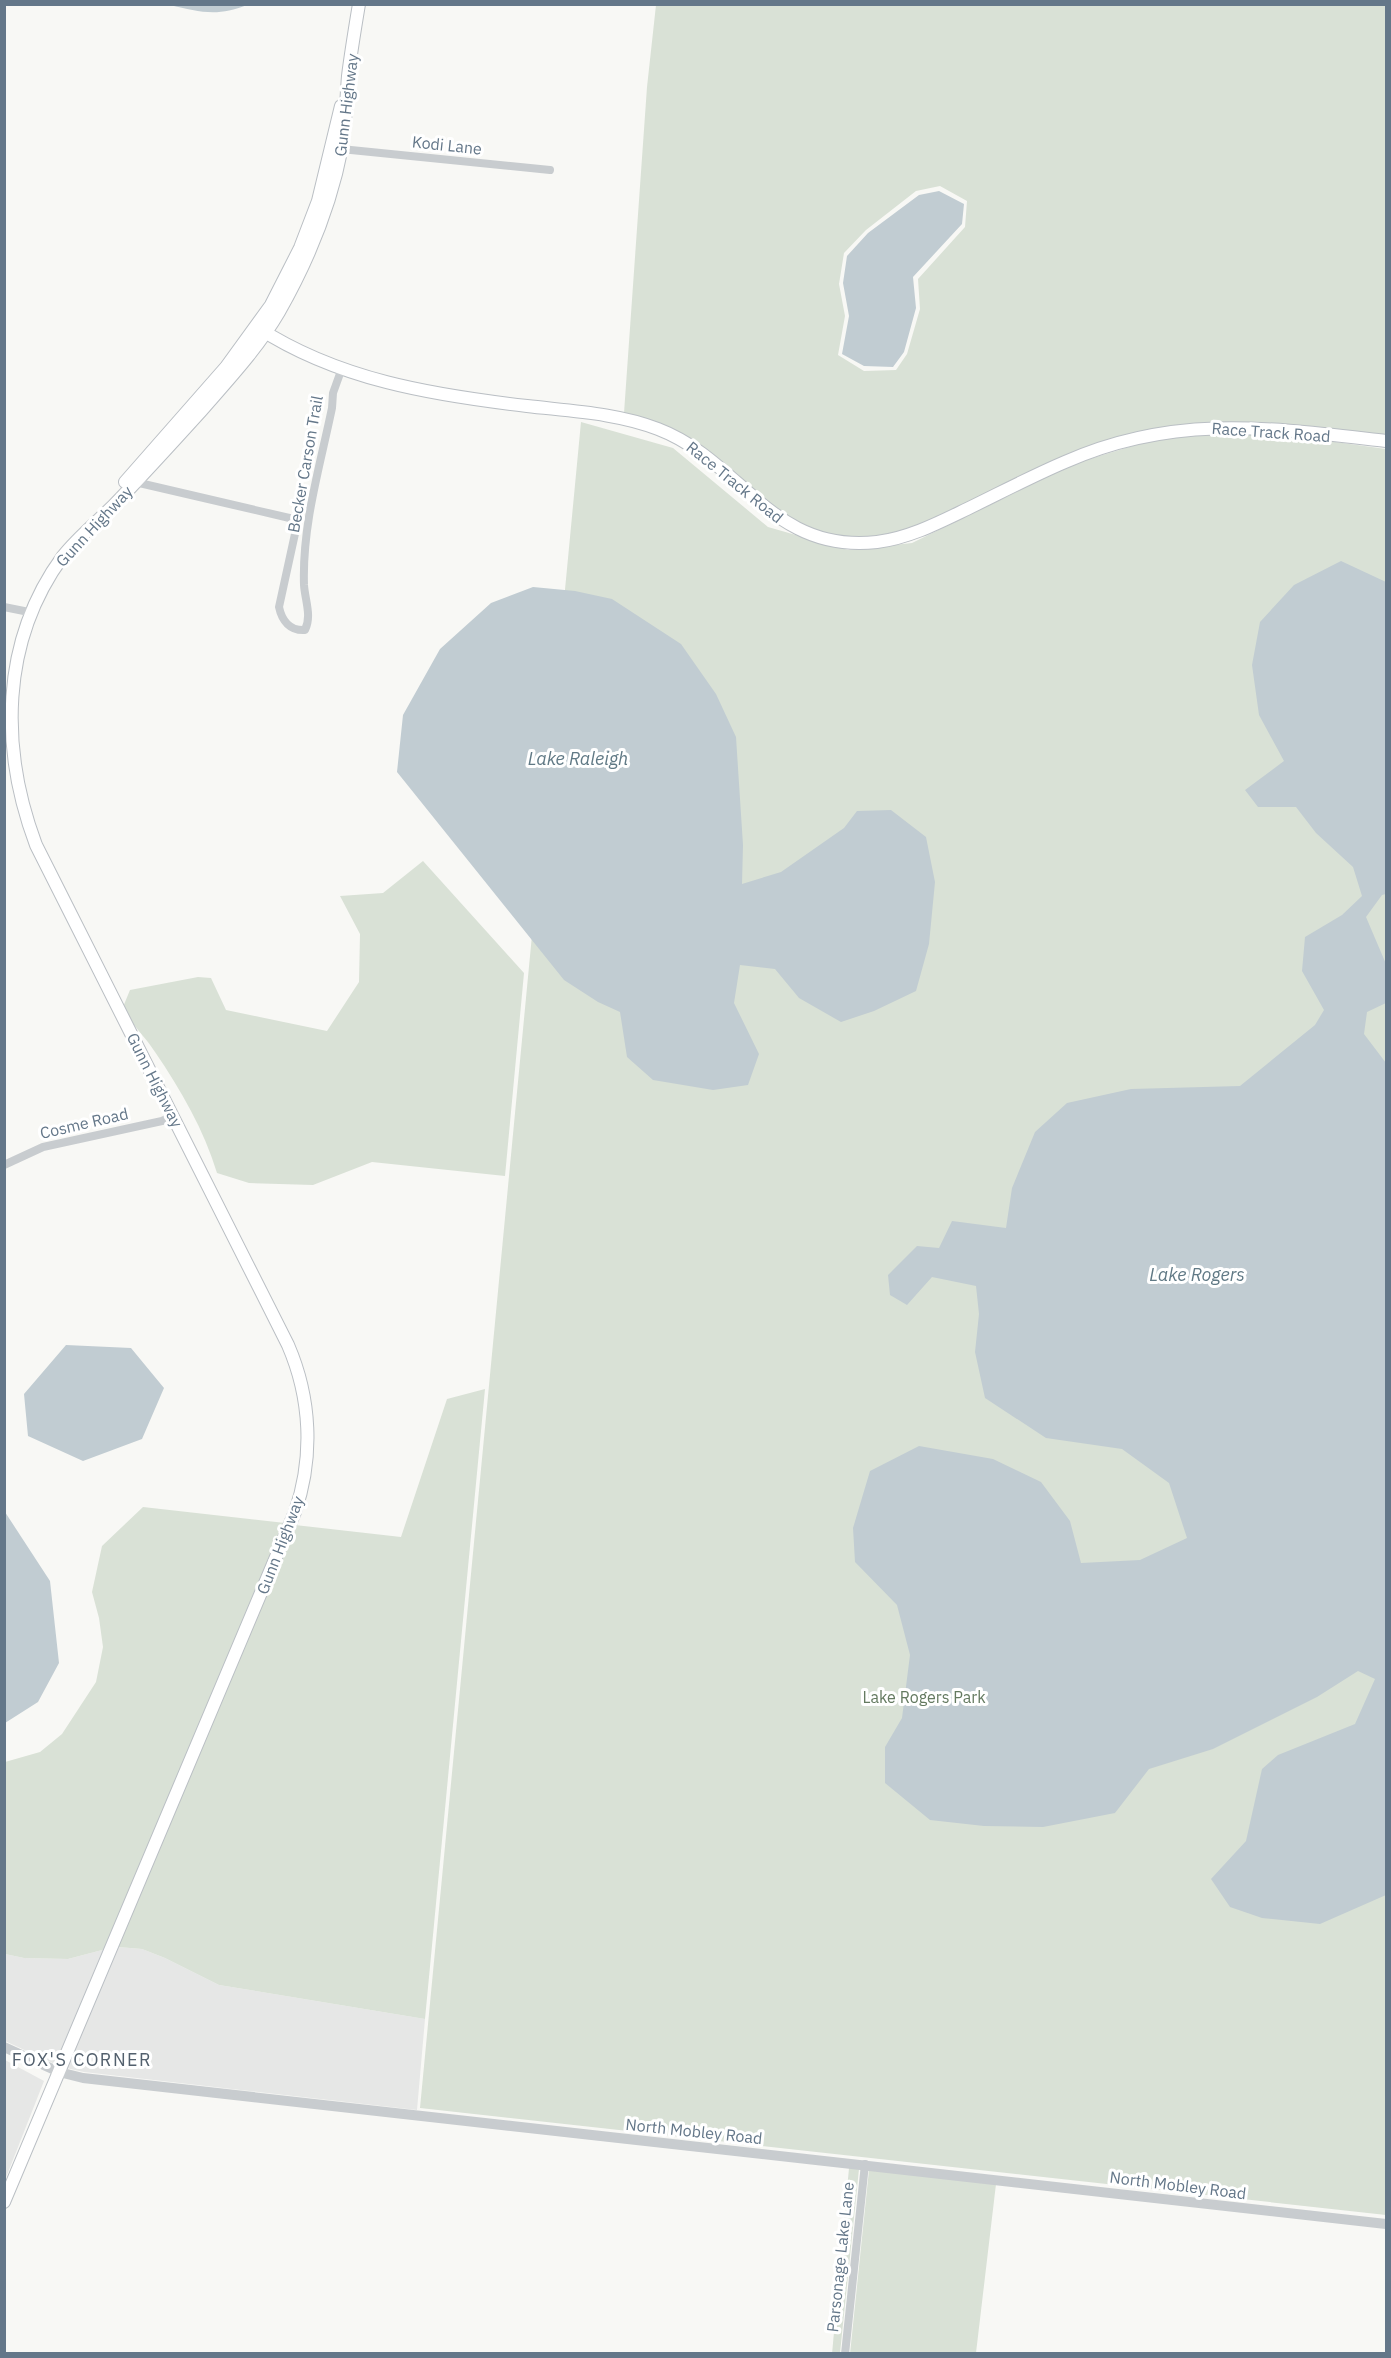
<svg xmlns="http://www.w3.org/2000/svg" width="1391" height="2358" font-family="'IBM Plex Sans',sans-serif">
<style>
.built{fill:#e6e7e6}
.green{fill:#d9e1d6;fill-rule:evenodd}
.water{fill:#c1ccd2}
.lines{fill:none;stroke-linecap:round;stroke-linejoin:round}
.secondary-casing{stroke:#babfc4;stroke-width:14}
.minor{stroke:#c8cccf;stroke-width:8}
.tertiary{stroke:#c8cccf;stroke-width:10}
.secondary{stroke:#fff;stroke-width:12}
.labels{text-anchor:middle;stroke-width:6;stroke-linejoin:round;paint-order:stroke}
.street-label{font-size:16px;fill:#647789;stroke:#fff}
.park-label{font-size:16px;fill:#647a60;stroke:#fff}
.water-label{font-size:18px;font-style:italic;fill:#607985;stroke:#fff}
.neighbourhood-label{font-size:18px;letter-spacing:1.5px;fill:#53606d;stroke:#fff}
</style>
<rect width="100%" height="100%" fill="#f8f8f5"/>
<path class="built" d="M118 1947 142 1949 165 1958 219 1985 425 2019 417 2110 84 2072 66 2068Z
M106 1949 57 2065 5 2041V1954L24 1958 68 1959Z
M5 2060 44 2081 5 2180Z"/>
<path class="green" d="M656 5H1386V436C1297 426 1209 411 1121 436 1074 450 1031 472 988 493 941 515 895 542 842 536 779 528 745 476 696 442 674 427 649 421 624 413L647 87ZM940 186 967 201 965 227 918 279 920 309 907 354 896 370 864 371 838 355 845 316 839 284 844 253 866 230 916 191Z
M581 422 673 448 768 527 848 550 912 543 1073 464 1159 438 1248 430 1386 449V2215L420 2108Z
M423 861 524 973 505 1176 372 1162 313 1185 249 1183 217 1173C204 1130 181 1090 155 1052 144 1035 133 1027 123 1007L130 990 198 977 211 978 226 1010 327 1031 359 982 360 934 340 896 383 893Z
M485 1389 425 2019 219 1985 165 1958 142 1949 118 1947 295 1525 401 1537 447 1399Z
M143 1507 285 1523 106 1949 68 1959 24 1958 5 1954V1762L40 1752 62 1734 96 1682 103 1647 99 1618 92 1592 102 1546Z
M849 2168 859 2169 840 2353 832 2354Z
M869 2170 996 2184 976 2353 850 2354Z"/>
<path class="water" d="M170 5H247C218 17 199 12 170 5Z
M939 191 964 204 962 224 913 277 916 308 904 352 893 367 864 366 842 354 849 316 843 283 847 256 868 233 919 195Z
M1341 561 1386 582V894L1382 895 1366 917 1386 964V1003L1367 1012 1364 1034 1386 1063V1895L1320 1924 1262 1918 1230 1907 1211 1879 1246 1841 1262 1769 1278 1755 1355 1724 1375 1679 1358 1671 1317 1697 1213 1749 1149 1769 1115 1813 1043 1827 984 1826 930 1820 885 1783V1747L902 1718 910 1655 897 1605 855 1562 853 1528 870 1471 919 1446 993 1459 1041 1482 1070 1521 1081 1563 1140 1560 1187 1538 1169 1483 1122 1449 1046 1438 985 1398 975 1352 979 1314 976 1286 932 1277 907 1305 890 1295 888 1275 917 1246 939 1248 952 1221 1006 1228 1012 1188 1035 1132 1067 1103 1131 1089 1240 1086 1315 1025 1324 1010 1302 971 1305 937 1342 915 1362 896 1353 867 1316 833 1296 807H1258L1245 790 1284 761 1259 715 1252 665 1260 622 1294 585Z
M533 587 575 591 612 599 681 644 716 694 736 737 743 845 742 884 781 872 844 828 857 811 891 810 926 837 935 882 929 944 916 991 874 1011 841 1022 799 998 775 969 740 965 734 1003 759 1054 748 1085 713 1090 653 1080 627 1057 620 1012 598 1002 564 980 397 772 403 715 440 649 491 603Z
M66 1345 131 1348 164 1388 142 1439 83 1461 28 1436 24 1394Z
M5 1512 50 1581 59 1663 38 1702 5 1723Z"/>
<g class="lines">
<g class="secondary-casing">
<path id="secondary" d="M257 327C338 380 433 395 527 406 570 411 617 413 658 429 742 461 771 554 877 542 909 538 938 523 967 509 1000 493 1032 476 1065 462 1175 413 1272 428 1386 441
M125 482 226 367 271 305 300 248 318 201 341 106
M4 2202 295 1512C314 1457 311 1398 288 1345L36 845C0 749 0 642 63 556 78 537 97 522 114 505 144 474 173 442 202 410 229 379 258 348 279 312 308 261 331 205 342 147 346 123 346 100 348 76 351 52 355 28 359 4"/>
</g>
<path class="minor" d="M341 149 550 170
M135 482 298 520 279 607C282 621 290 631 305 630 312 616 305 600 304 585 302 525 320 466 332 408L333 393 342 368
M4 607 29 612
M4 1165 43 1147 162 1121 173 1116
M845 2354 865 2164"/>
<path class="tertiary" d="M4 2047 59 2072 83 2078 1386 2224"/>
<use href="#secondary" class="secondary"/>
</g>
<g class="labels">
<g class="street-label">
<text transform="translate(346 105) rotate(-83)" y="6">Gunn Highway</text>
<text transform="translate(447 145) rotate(6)" y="6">Kodi Lane</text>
<text transform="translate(1271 432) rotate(4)" y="6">Race Track Road</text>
<text transform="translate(305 464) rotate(-80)" y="6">Becker Carson Trail</text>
<text transform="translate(735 482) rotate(39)" y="6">Race Track Road</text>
<text transform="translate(94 526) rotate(-47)" y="6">Gunn Highway</text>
<text transform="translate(155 1080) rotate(63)" y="6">Gunn Highway</text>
<text transform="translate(84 1123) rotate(-13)" y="6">Cosme Road</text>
<text transform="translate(280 1545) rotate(-69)" y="6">Gunn Highway</text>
<text transform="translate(694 2131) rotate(6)" y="6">North Mobley Road</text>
<text transform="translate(1178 2185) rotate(7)" y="6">North Mobley Road</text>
<text transform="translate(840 2257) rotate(-84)" y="6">Parsonage Lake Lane</text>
</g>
<g class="park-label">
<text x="924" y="1703">Lake Rogers Park</text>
</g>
<g class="water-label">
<text x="578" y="765">Lake Raleigh</text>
<text x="1197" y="1281">Lake Rogers</text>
</g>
<g class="neighbourhood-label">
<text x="82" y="2066">FOX'S CORNER</text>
</g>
</g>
<rect width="1391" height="2358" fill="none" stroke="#647789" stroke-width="12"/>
</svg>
